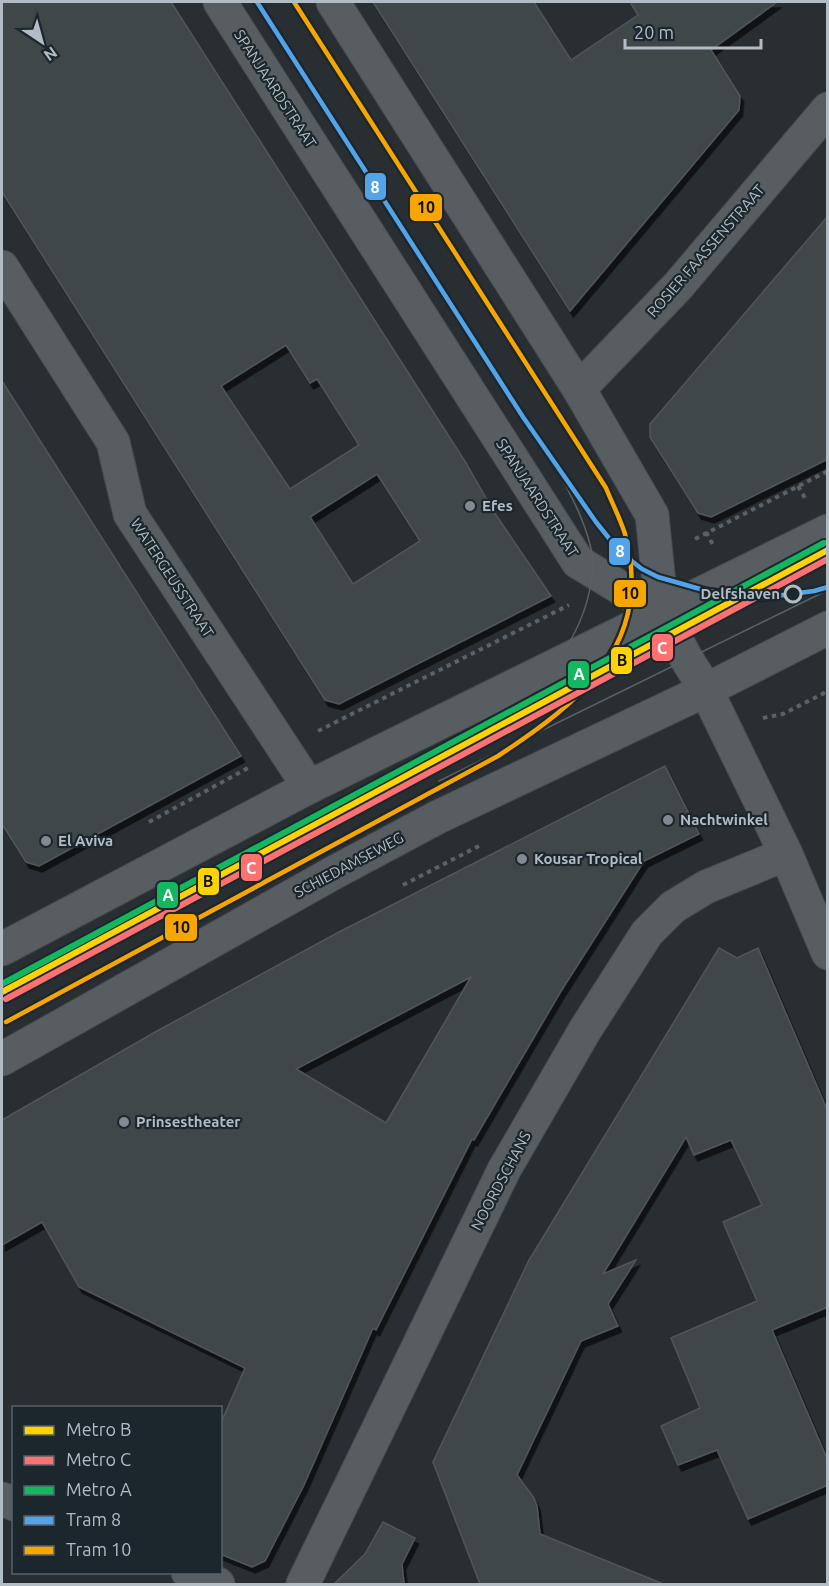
<svg xmlns="http://www.w3.org/2000/svg" width="829" height="1586" font-family="Ubuntu,sans-serif">
<style>
.building{fill:#41474a;stroke:#50565a;stroke-width:1.5;fill-rule:evenodd;filter:url(#shadow)}
.lines{fill:none;stroke-linecap:round;stroke-linejoin:round}
.minor-casing{stroke:#464a4d;stroke-width:35}
.tertiary-casing{stroke:#464a4d;stroke-width:35}
.path{stroke:#5c6165;stroke-width:4;stroke-dasharray:4.5 4.5;stroke-linecap:butt}
.minor{stroke:#575d61;stroke-width:33}
.tertiary{stroke:#575d61;stroke-width:33}
.tram{stroke:#5b6065;stroke-width:1.5}
.tram-1-casing{stroke:#1c262d;stroke-width:9}
.tram-2-casing{stroke:#1c262d;stroke-width:9}
.tram-1{stroke:#53a3e8;stroke-width:4.5}
.tram-2{stroke:#f7a600;stroke-width:4.5}
.metro-1-casing{stroke:#1c262d;stroke-width:10}
.metro-2-casing{stroke:#1c262d;stroke-width:10}
.metro-3-casing{stroke:#1c262d;stroke-width:10}
.metro-1{stroke:#ffd301;stroke-width:6}
.metro-2{stroke:#fd7171;stroke-width:6}
.metro-3{stroke:#13b760;stroke-width:6}
.poi-dot{fill:#818a91;stroke:#1c262d;stroke-width:2}
.stop-dot{fill:#1c262d;stroke:#b1bcc4;stroke-width:3}
.labels{text-anchor:middle;stroke-width:4.5;stroke-linejoin:round;paint-order:stroke}
.street-label{font-size:15px;fill:#b1bcc4;stroke:#1c262d}
.poi-label{font-size:15px;font-weight:bold;fill:#b1bcc4;stroke:#1c262d;text-anchor:start}
.stop-label{font-size:15px;font-weight:bold;fill:#b1bcc4;stroke:#1c262d;text-anchor:end}
.line-badge{stroke:#1c262d;stroke-width:2}
.badge-label{font-size:16px;text-anchor:middle;font-weight:bold;fill:#fff}
.pale-badge-label{font-size:16px;text-anchor:middle;font-weight:bold;fill:#111}
</style>
<defs>
<filter id="shadow"><feDropShadow dx="3.5" dy="6" stdDeviation="0" flood-color="#0009"/></filter>
</defs>
<rect width="100%" height="100%" fill="#282e32"/>
<path class="building" d="M2 2H171L466 463 494 512 551 596 339 704 325 700 2 192ZM286 345 310 383 317 379 359 445 290 489 221 386ZM377 474 420 541 353 584 310 517Z
M373 2H534L571 60 638 15 630 2H777L711 50 740 96 739 110 570 311Z
M828 216V459L711 517 698 513 650 437V424Z
M2 381 241 756 39 866 26 862 2 824Z
M665 766 699 834 644 861 561 991 474 1140 472 1139 376 1330 373 1328 304 1485 265 1561 252 1567 220 1554V1425L245 1368 79 1287 42 1222 2 1245V1120L157 1031 339 932ZM471 977 386 1123 296 1069Z
M719 948 737 958 758 948 828 1112V1307L772 1330 828 1461V1485L748 1519 717 1450 678 1465 661 1426 700 1408 671 1338 757 1301 723 1222 762 1205 731 1140 694 1155 686 1137 603 1274 636 1260 608 1304 618 1326 581 1341 517 1475 534 1498 537 1506 540 1534 661 1583 660 1584H480L433 1462 529 1260Z
M383 1522 415 1538 402 1564 404 1584H334L365 1554Z"/>
<g class="lines">
<g class="minor-casing">
<path id="minor" d="M220 2 578 562 662 613
M333 2 579 389 652 515 662 613
M2 267 113 442 130 514 309 787
M579 389 678 286 828 109
M706 690 786 854 828 953
M2 1499 14 1504
M188 1572 218 1584
M303 1584 504 1170 585 1030 647 933 673 907 706 887 786 854"/>
</g>
<g class="tertiary-casing">
<path id="tertiary" d="M662 613 686 658 706 690
M2 949 309 787 828 531
M2 1059 335 872 438 817 706 690 828 628"/>
</g>
<path class="path" d="M798 486 805 498
M706 532 713 545
M695 539 828 471
M763 718 783 714 828 691
M318 731 569 605
M149 822 248 768
M403 885 479 846"/>
<use href="#minor" class="minor"/>
<use href="#tertiary" class="tertiary"/>
<path class="tram" d="M496 723C540 690 583 639 591 582 592 575 594 567 593 560 588 522 566 487 549 454
M439 781 828 590
M2 991 576 687 761 598 828 562"/>
<g class="tram-1-casing">
<path id="tram-1" d="M257 2 523 417 596 522 620 552 642 569 658 577 707 591 761 598 814 591 828 587"/>
</g>
<g class="tram-2-casing">
<path id="tram-2" d="M6 1022 498 756C580 702 655 644 625 534 620 518 612 503 606 488L294 2"/>
</g>
<use href="#tram-1" class="tram-1"/>
<use href="#tram-2" class="tram-2"/>
<g class="metro-1-casing">
<path id="metro-1" d="M2 992 828 550"/>
</g>
<g class="metro-2-casing">
<path id="metro-2" d="M6 999 828 559"/>
</g>
<g class="metro-3-casing">
<path id="metro-3" d="M2 984 824 543"/>
</g>
<use href="#metro-1" class="metro-1"/>
<use href="#metro-2" class="metro-2"/>
<use href="#metro-3" class="metro-3"/>
</g>
<g class="poi-dot">
<circle cx="470" cy="506" r="6"/>
<circle cx="668" cy="820" r="6"/>
<circle cx="46" cy="841" r="6"/>
<circle cx="522" cy="859" r="6"/>
<circle cx="124" cy="1122" r="6"/>
</g>
<circle class="stop-dot" cx="793" cy="594" r="8"/>
<g class="labels">
<g class="street-label">
<text transform="translate(275 89) rotate(57)" y="5">SPANJAARDSTRAAT</text>
<text transform="translate(706 251) rotate(-49)" y="5">ROSIER FAASSENSTRAAT</text>
<text transform="translate(537 498) rotate(57)" y="5">SPANJAARDSTRAAT</text>
<text transform="translate(172 578) rotate(57)" y="5">WATERGEUSSTRAAT</text>
<text transform="translate(349 865) rotate(-28)" y="5">SCHIEDAMSEWEG</text>
<text transform="translate(501 1181) rotate(-62)" y="5">NOORDSCHANS</text>
</g>
<g class="poi-label">
<text x="482" y="511">Efes</text>
<text x="680" y="825">Nachtwinkel</text>
<text x="58" y="846">El Aviva</text>
<text x="534" y="864">Kousar Tropical</text>
<text x="136" y="1127">Prinsestheater</text>
</g>
<g class="stop-label">
<text x="780" y="599">Delfshaven</text>
</g>
</g>
<g class="line-badge">
<rect x="364" y="172" width="23" height="29" rx="6" fill="#53a3e8"/>
<rect x="409" y="193" width="34" height="29" rx="6" fill="#f7a600"/>
<rect x="608" y="537" width="23" height="29" rx="6" fill="#53a3e8"/>
<rect x="613" y="579" width="34" height="29" rx="6" fill="#f7a600"/>
<rect x="651" y="633" width="23" height="29" rx="6" fill="#fd7171"/>
<rect x="610" y="646" width="23" height="29" rx="6" fill="#ffd301"/>
<rect x="567" y="660" width="23" height="29" rx="6" fill="#13b760"/>
<rect x="240" y="853" width="23" height="29" rx="6" fill="#fd7171"/>
<rect x="197" y="867" width="23" height="29" rx="6" fill="#ffd301"/>
<rect x="156" y="881" width="23" height="28" rx="6" fill="#13b760"/>
<rect x="164" y="913" width="34" height="29" rx="6" fill="#f7a600"/>
</g>
<g class="badge-label">
<text x="375" y="193">8</text>
<text x="620" y="557">8</text>
<text x="662" y="654">C</text>
<text x="579" y="680">A</text>
<text x="251" y="874">C</text>
<text x="168" y="901">A</text>
</g>
<g class="pale-badge-label">
<text x="426" y="213">10</text>
<text x="630" y="599">10</text>
<text x="622" y="666">B</text>
<text x="208" y="887">B</text>
<text x="181" y="933">10</text>
</g>
<rect width="829" height="1586" fill="none" stroke="#b1bcc4" stroke-width="6"/>
<rect x="12" y="1406" width="210" height="168" fill="#1c262d" stroke="#586269" stroke-width="1.5"/>
<rect x="24" y="1426" width="30" height="9" fill="#ffd301" stroke="#586269" stroke-width="1.5"/>
<text x="66" y="1436" font-size="18" fill="#b1bcc4">Metro B</text>
<rect x="24" y="1456" width="30" height="9" fill="#fd7171" stroke="#586269" stroke-width="1.5"/>
<text x="66" y="1466" font-size="18" fill="#b1bcc4">Metro C</text>
<rect x="24" y="1486" width="30" height="9" fill="#13b760" stroke="#586269" stroke-width="1.5"/>
<text x="66" y="1496" font-size="18" fill="#b1bcc4">Metro A</text>
<rect x="24" y="1516" width="30" height="9" fill="#53a3e8" stroke="#586269" stroke-width="1.5"/>
<text x="66" y="1526" font-size="18" fill="#b1bcc4">Tram 8</text>
<rect x="24" y="1546" width="30" height="9" fill="#f7a600" stroke="#586269" stroke-width="1.5"/>
<text x="66" y="1556" font-size="18" fill="#b1bcc4">Tram 10</text>
<g transform="translate(42 42) rotate(144)" stroke="#1c262d" stroke-width="4.5" paint-order="stroke">
<path d="M0-4.5L10 22L0 15L-10 22Z" fill="#b1bcc4"/>
<text y="-9" font-size="16" font-weight="bold" text-anchor="middle" fill="#b1bcc4">N</text>
</g>
<path d="M625 39v9h136v-9" fill="none" stroke="#b1bcc4" stroke-width="3"/>
<text x="634" y="39" font-size="18" fill="#b1bcc4" stroke="#1c262d" stroke-width="4.5" paint-order="stroke">20 m</text>
</svg>
